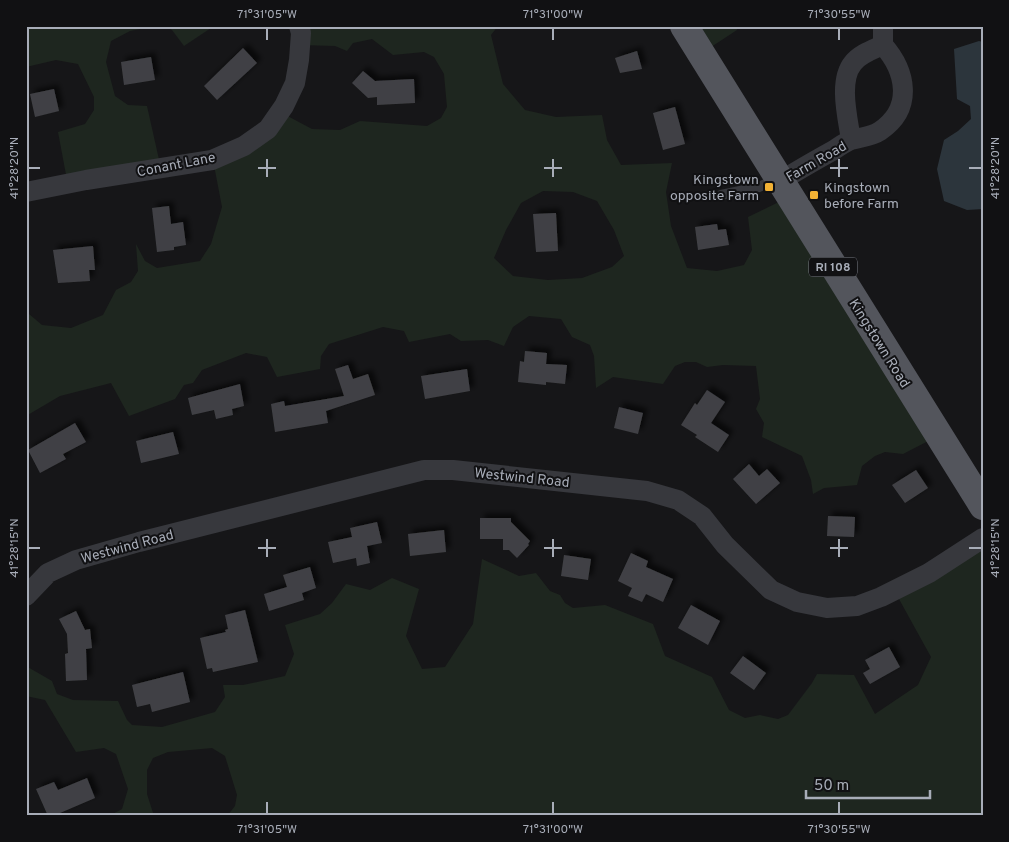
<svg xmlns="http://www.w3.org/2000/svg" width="1009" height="842" font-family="Overpass,sans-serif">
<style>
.green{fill:#1e261f;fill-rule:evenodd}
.water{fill:#2c353c}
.building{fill:#404145;filter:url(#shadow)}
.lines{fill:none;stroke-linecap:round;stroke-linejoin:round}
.service{stroke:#37383d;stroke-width:10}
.minor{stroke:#37383d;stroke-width:20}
.primary{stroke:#53555c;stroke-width:28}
.ticks{fill:none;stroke:#a8adb8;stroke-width:2}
.poi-dot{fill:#f2b134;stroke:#111113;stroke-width:2}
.labels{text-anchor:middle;stroke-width:4;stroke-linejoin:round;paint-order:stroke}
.shield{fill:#111113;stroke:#7b7e86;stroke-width:1}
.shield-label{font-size:12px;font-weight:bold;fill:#a8adb8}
.street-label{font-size:14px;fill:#a8adb8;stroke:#111113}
.poi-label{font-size:14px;fill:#a8adb8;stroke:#111113;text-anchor:end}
.neatline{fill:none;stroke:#a8adb8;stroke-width:2}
.ticks-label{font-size:12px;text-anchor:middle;fill:#a8adb8}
</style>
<defs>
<filter id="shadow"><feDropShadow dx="4.5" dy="-4.5" stdDeviation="2.5" flood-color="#0009"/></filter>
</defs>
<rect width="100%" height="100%" fill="#161618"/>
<path class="green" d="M26 26H156L130 31 111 41 106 62 115 96 128 105 147 106 160 164 67 180 58 132 85 124 94 110V97L78 64 56 60 26 67Z
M166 26H214L184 46 172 30Z
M299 26H498L491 35 503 84 525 110 556 117 602 115 607 140 621 165 672 163 666 192 671 226 687 268 717 271 744 265 752 250 748 217 789 197 938 436 903 454 885 452 875 456 862 466 857 485 824 488 813 494 811 480 802 456 762 437 764 423 756 409 760 399 756 366 723 365 707 367 696 362H685L675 366 663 384 613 377 596 388 594 356 590 345 572 337 561 319 529 316 513 327 504 346 488 340 461 341 450 334 409 342 404 331 383 327 329 344 321 356 320 369 277 377 267 357 246 353 202 370 193 383 184 385 175 399 129 416 111 383 60 396 26 416V315L29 314 42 325 71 328 103 315 116 290 131 282 138 271 136 244 145 261 157 268 200 261 211 244 222 207 213 160 280 112 312 129 340 130 360 121 427 126 441 118 447 107 444 74 434 57 424 52 393 55 372 39 353 43 347 51 335 46 300 45ZM543 191 573 192 597 201 614 230 624 256 612 267 582 278 548 280 513 276 494 258 506 230 521 203Z
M685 26H736L737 30 702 53Z
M983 537V816H227L235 806 237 795 225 756 212 748 168 752 153 758 147 770V794L154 816H109L122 809 128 789 116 754 104 748 76 752 45 700 26 696V666L52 681 57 694 73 700 118 701 127 720 132 725 162 727 215 712 225 697 223 685H243L285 676 294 654 285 625 320 614 332 603 346 584 370 590 392 578 419 589 406 636 422 669 445 667 473 624 482 559 519 576 536 573 550 591 560 595 565 603 573 608 605 605 653 624 665 656 712 677 729 710 745 718 760 715 778 719 788 715 812 683 817 674 854 675 875 714 918 685 931 657 894 590Z"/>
<path class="water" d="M979 41 983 42V209L967 210 944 201 937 169 944 140 958 131 971 119 970 106 957 99 954 49Z"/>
<path class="building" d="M243 48 257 63 217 100 204 86Z
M637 51 642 69 620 73 615 58Z
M151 57 155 80 124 85 121 62Z
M363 71 375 81 414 79 415 103 377 105V97L368 98 352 83Z
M54 89 59 111 35 117 30 94Z
M675 107 685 144 663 150 653 113Z
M169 206 171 224 183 222 186 245 174 247V250L157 252 152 208Z
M556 213 558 251 536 252 533 214Z
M717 224 718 230 726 229 729 245 698 250 695 227Z
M93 246 95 270H89L90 281 58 283 53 250Z
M525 351 547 353 546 364 567 365 565 384 546 382V385L518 382 520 361 524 362Z
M348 365 353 379 368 374 375 395 326 411 328 423 275 432 271 404 284 401 285 406 344 396 335 369Z
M467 369 470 391 425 399 421 376Z
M240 384 244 406 232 409 233 415 216 419 214 410 192 415 188 398Z
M707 390 725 402 711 423 729 435 718 452 695 437 697 435 681 425 695 403 697 405Z
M619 407 643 413 638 434 614 428Z
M75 423 86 442 63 454 66 459 40 473 28 450Z
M173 432 179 454 141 463 136 441Z
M749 464 759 476 767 469 780 483 756 504 733 479Z
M916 470 928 488 905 503 892 485Z
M828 516 855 517 854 537 827 536Z
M480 518H511V522L530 541 528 544 529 545 517 558 509 550H503V539H480Z
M377 522 382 543 367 546 370 563 357 566 356 558 333 563 328 542 352 537 350 528Z
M444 530 446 552 410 556 408 534Z
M631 553 648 561 646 567 673 579 663 602 646 594 642 602 628 596 632 588 618 581Z
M564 555 591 559 588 580 561 576Z
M310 567 316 588 302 593 304 600 269 611 264 594 287 587 283 575Z
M691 605 720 621 708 645 678 628Z
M245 610 258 662 213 672 212 668 207 669 200 638 226 632 225 630 228 629 225 615Z
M76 611 85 630 90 629 92 648 86 649 87 680 66 681 65 654 68 653 67 634 59 619Z
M889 647 900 667 870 684 863 673 870 669 865 660Z
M743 656 766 673 754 690 730 673Z
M183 672 190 702 152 712 150 704 137 707 132 685Z
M87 778 95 798 53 816H48L36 789 54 782 58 790Z"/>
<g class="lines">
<path class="service" d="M721 195 759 187 778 178"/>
<path class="minor" d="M851 140C848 119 838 81 853 63 860 54 872 50 883 45
M781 181C798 170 816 160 834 150 839 147 845 142 851 140 861 137 871 137 880 131 914 108 906 71 883 45V26
M26 192 86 180 212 160 244 146 268 129 284 106 295 83 299 60 301 33 299 26
M26 596 48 573 76 560 139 542 424 470H453L647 491 678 500 702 516 725 545 771 590 797 602 827 608 857 606 881 597 929 573 983 538"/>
<path class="primary" d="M684 26 983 506"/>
</g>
<path class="ticks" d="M267 28V40M553 28V40M839 28V40M267 159V177M553 159V177M839 159V177M28 168H40M258 168H276M544 168H562M830 168H848M969 168H982M267 539V557M553 539V557M839 539V557M28 548H40M258 548H276M544 548H562M830 548H848M969 548H982M267 802V814M553 802V814M839 802V814"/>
<g class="poi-dot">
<rect x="764" y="182" width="10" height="10" rx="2.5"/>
<rect x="809" y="190" width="10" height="10" rx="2.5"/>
</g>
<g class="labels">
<rect class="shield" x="809" y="257.5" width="48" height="19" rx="4"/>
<g class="shield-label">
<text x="833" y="271">RI 108</text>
</g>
<g class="street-label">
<text transform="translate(816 161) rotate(-30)" y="5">Farm Road</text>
<text transform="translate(176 164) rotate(-11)" y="5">Conant Lane</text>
<text transform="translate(880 343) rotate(58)" y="5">Kingstown Road</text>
<text transform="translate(522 477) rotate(6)" y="5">Westwind Road</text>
<text transform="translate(127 546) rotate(-15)" y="5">Westwind Road</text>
</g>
<g class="poi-label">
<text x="759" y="184">Kingstown<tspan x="759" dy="16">opposite Farm</tspan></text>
<text x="824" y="192" text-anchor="start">Kingstown<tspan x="824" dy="16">before Farm</tspan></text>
</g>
</g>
<rect width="1009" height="842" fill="none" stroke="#111113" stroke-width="55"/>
<path d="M806 790v8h124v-8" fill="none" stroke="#a8adb8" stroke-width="2.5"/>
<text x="814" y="790" font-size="15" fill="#a8adb8" stroke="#111113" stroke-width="4" paint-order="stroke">50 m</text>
<rect x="28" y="28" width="954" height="786" class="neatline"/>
<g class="ticks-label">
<text x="267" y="18">71°31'05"W</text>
<text x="553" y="18">71°31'00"W</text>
<text x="839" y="18">71°30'55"W</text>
<text transform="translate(14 168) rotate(-90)" y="4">41°28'20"N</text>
<text transform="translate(995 168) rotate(-90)" y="4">41°28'20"N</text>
<text transform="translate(14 548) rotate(-90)" y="4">41°28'15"N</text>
<text transform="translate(995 548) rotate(-90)" y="4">41°28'15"N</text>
<text x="267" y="833">71°31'05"W</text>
<text x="553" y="833">71°31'00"W</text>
<text x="839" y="833">71°30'55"W</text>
</g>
</svg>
